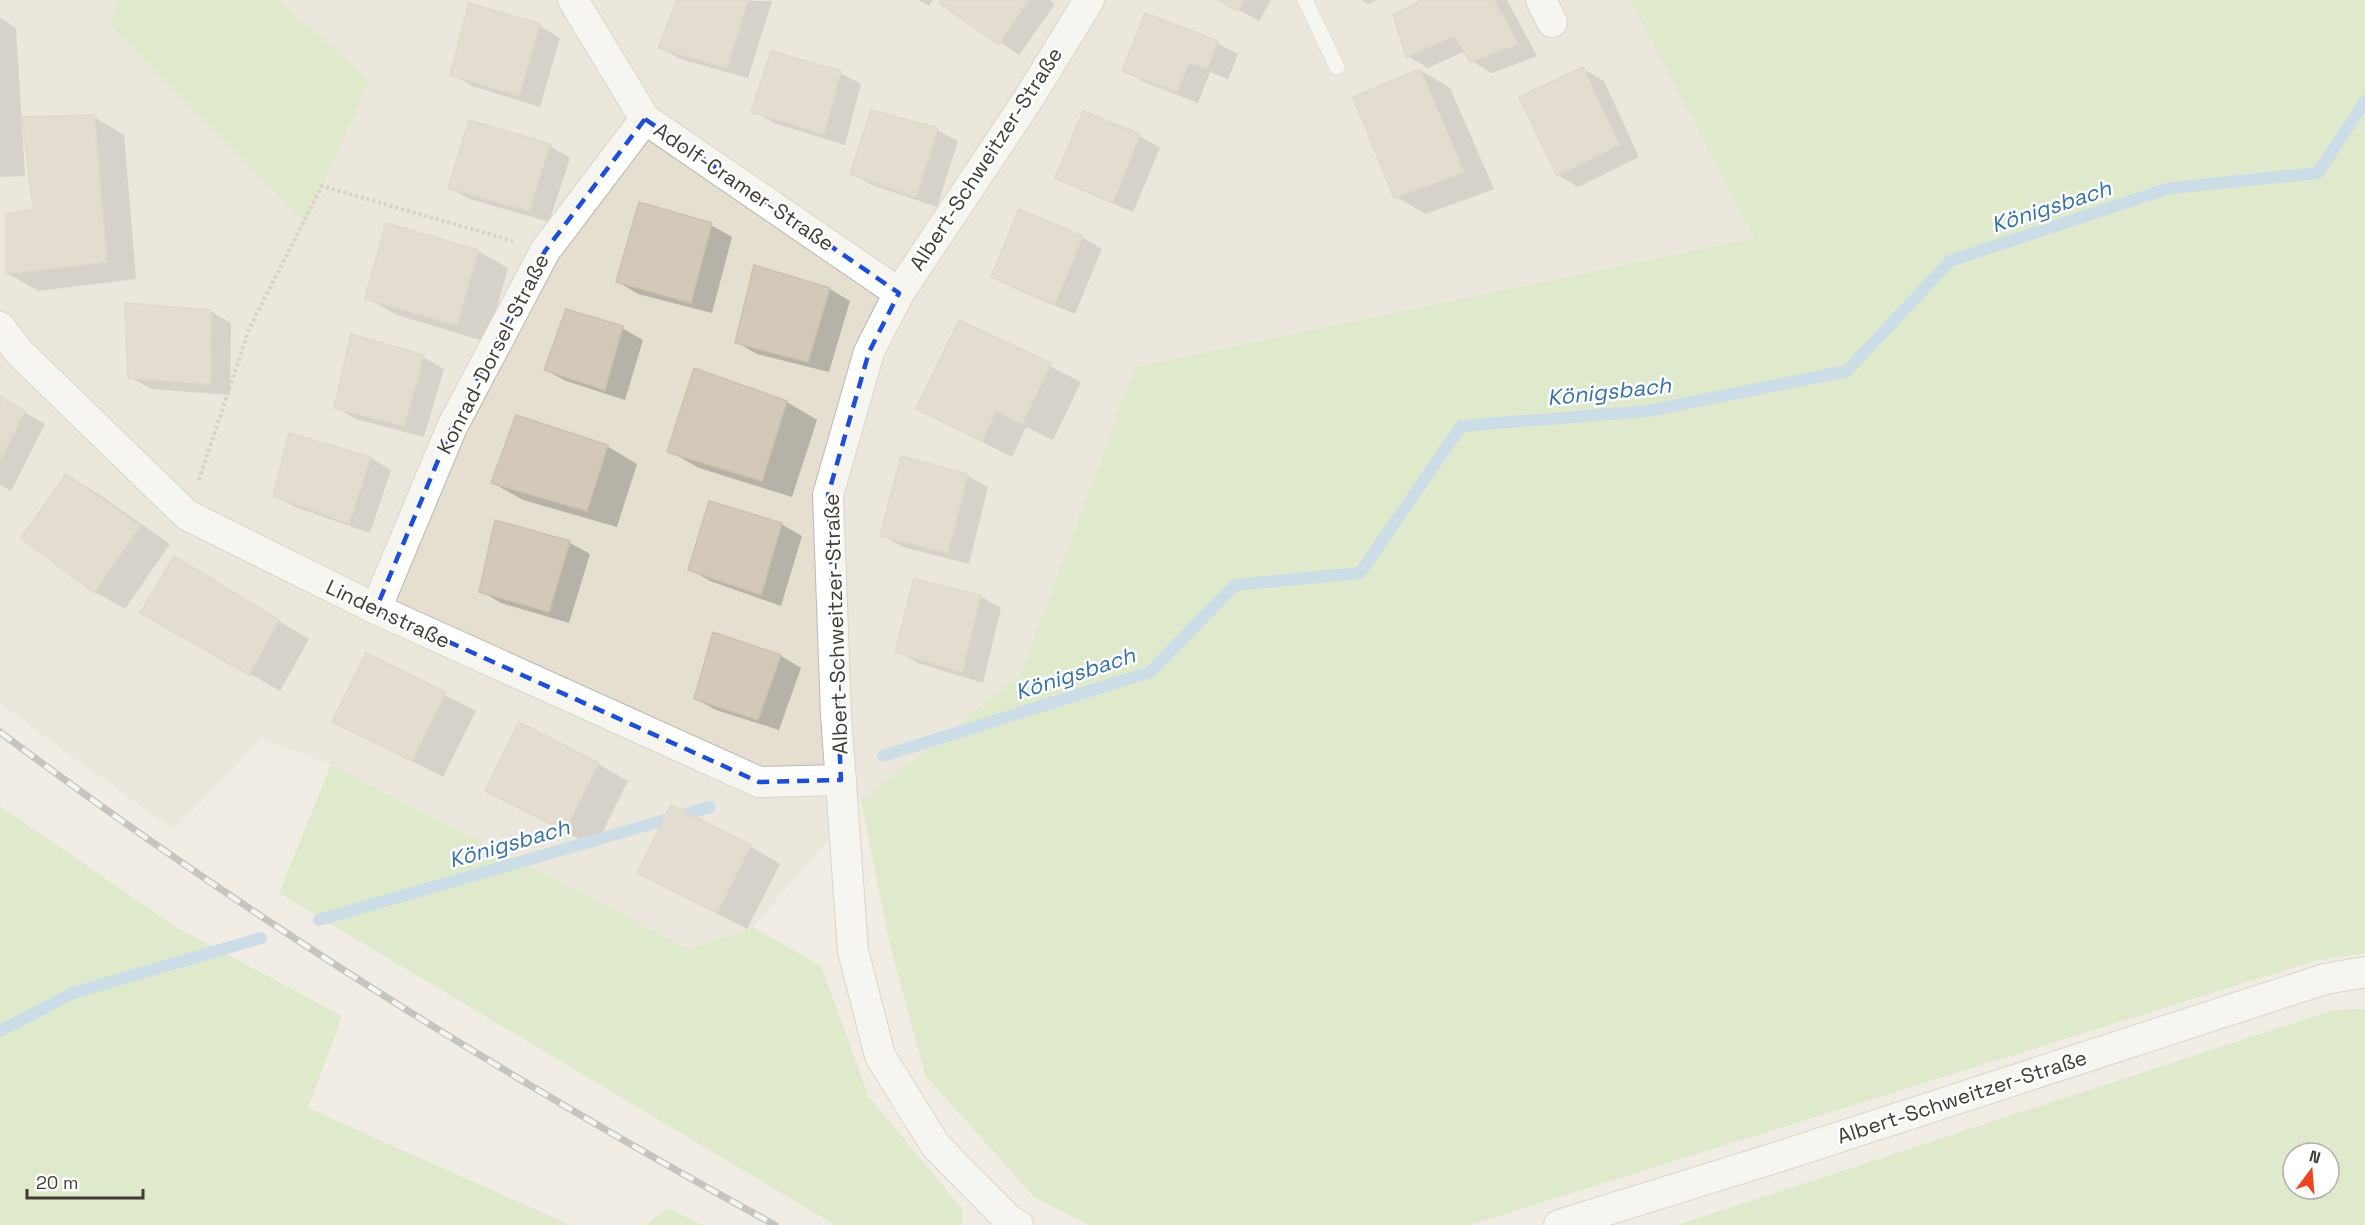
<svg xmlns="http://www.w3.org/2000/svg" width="2365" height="1225" font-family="'Space Grotesk',sans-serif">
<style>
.residential{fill:#e5dfd2}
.green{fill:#c9e4ae;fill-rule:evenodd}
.shadow{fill:#0003}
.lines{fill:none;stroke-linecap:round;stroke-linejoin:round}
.stream{stroke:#a2cbec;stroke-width:12}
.building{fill:#d2c9ba;stroke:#ccc1ad;stroke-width:1.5}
.lane-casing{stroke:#bfb8aa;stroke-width:16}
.street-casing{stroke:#bfb8aa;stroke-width:32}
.path{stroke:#bdb199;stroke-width:4;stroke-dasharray:3 3;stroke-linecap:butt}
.lane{stroke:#fff;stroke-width:15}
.street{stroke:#fff;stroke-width:30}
.rail-casing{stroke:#939393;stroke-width:7}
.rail{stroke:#fff;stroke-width:4.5;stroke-dasharray:14;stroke-linecap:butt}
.marked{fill:none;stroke:#1d4ed8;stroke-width:4.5;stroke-dasharray:12 8;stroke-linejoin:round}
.labels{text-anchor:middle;stroke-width:5;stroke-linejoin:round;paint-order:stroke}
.street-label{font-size:21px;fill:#423d34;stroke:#fff}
.water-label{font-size:22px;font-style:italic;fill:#3472a8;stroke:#fff}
</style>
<rect width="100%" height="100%" fill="#f1ede4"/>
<path class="residential" d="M0 0H1630L1754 238 1135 367 1021 674 861 801 753 927 689 949 331 765 261 738 174 830 0 704Z"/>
<path class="green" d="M117 0H279L370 81 305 223 111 25Z
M1630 0H2365V953L2314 961 1470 1225H1089L1034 1197 925 1075 890 945 861 801 1021 674 1135 367 1754 238Z
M331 765 689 949 753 927 821 966 869 1097 962 1209V1225H835L279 893Z
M0 806 176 927 342 1016 308 1108 570 1225H0Z
M2365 1009V1225H1677L2333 1010ZM2293 1153H2329V1189H2293Z
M668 1208 702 1225H646Z"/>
<path class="shadow" d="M679 0 772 1 748 78 680 59 660 47Z
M918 0H933L929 6Z
M942 0H1049L1055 4 1019 55 941 2Z
M1221 0H1271L1259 21Z
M1362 0H1377L1368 4Z
M1426 0H1507L1537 56 1492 73 1472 61 1465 51 1428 68 1408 56 1395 16Z
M470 5 540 26 560 38 540 107 472 86 452 74Z
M0 18 16 28 25 176 0 177Z
M1217 43 1238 54 1228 79 1210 72 1198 103 1144 82 1124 70Z
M1583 69 1604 81 1639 157 1578 187 1558 175Z
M1420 70 1450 88 1494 189 1426 214 1396 197Z
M840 73 861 84 845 145 774 123 753 111Z
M1084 113 1140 136 1160 148 1133 212 1078 189 1057 177Z
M94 117 124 135 136 279 38 291 7 273 35 210Z
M470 122 550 146 570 158 549 222 470 199 449 188Z
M937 130 958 141 937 207 872 185 852 173Z
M387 225 478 251 508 268 487 342 397 315 367 298Z
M711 225 732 237 712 313 638 294 618 282Z
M1082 237 1102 249 1075 314 1013 288 993 276Z
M755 267 830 289 850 301 829 372 757 354 736 342Z
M210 311 231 323 230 395 151 389 130 377Z
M960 321 1081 382 1053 440 1026 427 1012 457 918 409Z
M622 328 643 340 625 400 566 381 545 370Z
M423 357 444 369 424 437 356 419 336 407Z
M695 370 787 402 817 420 792 497 699 468 669 451Z
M0 398 45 424 11 491 0 485Z
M290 435 371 458 391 470 370 533 295 507 274 495Z
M607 446 637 464 617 527 523 500 493 483Z
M902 458 968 476 988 487 969 564 903 547 882 535Z
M67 476 97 493 170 544 125 609 95 592 23 538Z
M496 522 570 543 590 554 569 623 501 603 481 591Z
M781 524 802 536 781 606 710 581 690 569Z
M204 576 309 639 280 691 142 612Z
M980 596 1001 608 983 683 918 663 897 651Z
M714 634 781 656 801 668 779 730 716 710 696 699Z
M367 655 476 711 443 777 334 721Z
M598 764 628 781 595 847 487 791Z
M750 846 780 864 747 929 639 873Z"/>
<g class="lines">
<path class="stream" d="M883 756 1150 672 1235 585 1360 573 1461 426 1648 411 1847 371 1950 261 2170 188 2318 173 2365 101
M319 920 710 807
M0 1031 73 993 261 938"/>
</g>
<path class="building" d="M677 0H748L727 68 658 48Z
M940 0H1029L998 44 939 3Z
M1218 0H1244L1238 11Z
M1422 0H1494L1518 44 1470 62 1454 36 1406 57 1393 15Z
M469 3 540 24 519 96 450 75Z
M1145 13 1218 41 1207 69 1189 62 1177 92 1122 71Z
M771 51 841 71 824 134 751 112Z
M1583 67 1619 145 1557 176 1519 97Z
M1420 69 1464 172 1394 198 1353 97Z
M871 110 938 128 916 197 850 174Z
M1083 111 1140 134 1113 202 1055 178Z
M94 115 107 262 6 274V214L33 209 22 117Z
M469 120 550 144 529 211 448 188Z
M639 202 712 223 691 303 616 282Z
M1019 209 1083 236 1055 304 991 277Z
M386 223 478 250 457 325 365 299Z
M754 265 830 288 808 362 735 343Z
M125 303 211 310 210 384 128 378Z
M566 309 623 326 605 390 544 370Z
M959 320 1051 363 1022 424 996 411 982 441 916 409Z
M351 334 424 355 404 426 334 408Z
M694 368 787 401 762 481 667 452Z
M0 396 25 411 0 461Z
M516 415 608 445 587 511 491 483Z
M289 433 371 457 349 523 273 496Z
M901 456 968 474 948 553 880 536Z
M66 474 140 526 94 593 21 538Z
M709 501 782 523 761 595 688 570Z
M495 520 570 541 549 612 479 592Z
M174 556 279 620 249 675 140 613Z
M914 579 981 595 962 672 895 652Z
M713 632 781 655 758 720 694 699Z
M366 653 446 692 412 761 332 722Z
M519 722 599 763 565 831 485 791Z
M671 805 751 845 717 913 637 873Z"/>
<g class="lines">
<g class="lane-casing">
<path id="lane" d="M1305 0 1337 67"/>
</g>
<g class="street-casing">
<path id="street" d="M573 0 645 119 899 293
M1541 0 1552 22
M0 327 18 351 187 515 376 609 759 782 841 780
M376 609 452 427 545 251 645 119
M1018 1225 1010 1221 936 1146 880 1056 853 951 836 714 828 495 869 352 899 293 1029 98 1089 0
M1559 1225 1781 1156 2325 979 2365 972"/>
</g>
<path class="path" d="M199 480 249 329 322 186 513 241"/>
<use href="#lane" class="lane"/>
<use href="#street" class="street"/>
<g class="rail-casing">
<path id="rail" d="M0 732C245 916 506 1078 775 1225"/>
</g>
<use href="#rail" class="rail"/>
</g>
<path d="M0 0H2365V1225H0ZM645 119 899 293 869 352 828 495 841 780 759 782 376 609 452 427 545 251Z" fill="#f1ede4" fill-opacity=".55" fill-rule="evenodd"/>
<path class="marked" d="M645 119 899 293 869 352 828 495 841 780 759 782 376 609 452 427 545 251Z"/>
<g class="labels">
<g class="street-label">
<text transform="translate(986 159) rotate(-57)" y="7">Albert-Schweitzer-Straße</text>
<text transform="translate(744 187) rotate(34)" y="7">Adolf-Cramer-Straße</text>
<text transform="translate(493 354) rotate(-63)" y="7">Konrad-Dorsel-Straße</text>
<text transform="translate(388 614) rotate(25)" y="7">Lindenstraße</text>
<text transform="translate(836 624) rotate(-92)" y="7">Albert-Schweitzer-Straße</text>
<text transform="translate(1962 1097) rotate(-18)" y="7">Albert-Schweitzer-Straße</text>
</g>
<g class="water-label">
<text transform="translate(2051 206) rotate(-18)" y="8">Königsbach</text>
<text transform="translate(1609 391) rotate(-6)" y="8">Königsbach</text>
<text transform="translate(1075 673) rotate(-18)" y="8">Königsbach</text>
<text transform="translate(509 843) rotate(-16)" y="8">Königsbach</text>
</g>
</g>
<g transform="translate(2311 1171) rotate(16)"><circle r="28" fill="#ffffff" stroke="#b3b1ae" stroke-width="1.5"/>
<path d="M0-4.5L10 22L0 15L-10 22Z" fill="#ee451d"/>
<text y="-9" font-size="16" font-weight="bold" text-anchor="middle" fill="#423d34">N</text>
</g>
<path d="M27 1189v9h116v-9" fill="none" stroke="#423d34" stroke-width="3"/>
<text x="36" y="1189" font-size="18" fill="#423d34" stroke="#ffffff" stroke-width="4.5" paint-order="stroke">20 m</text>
</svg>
